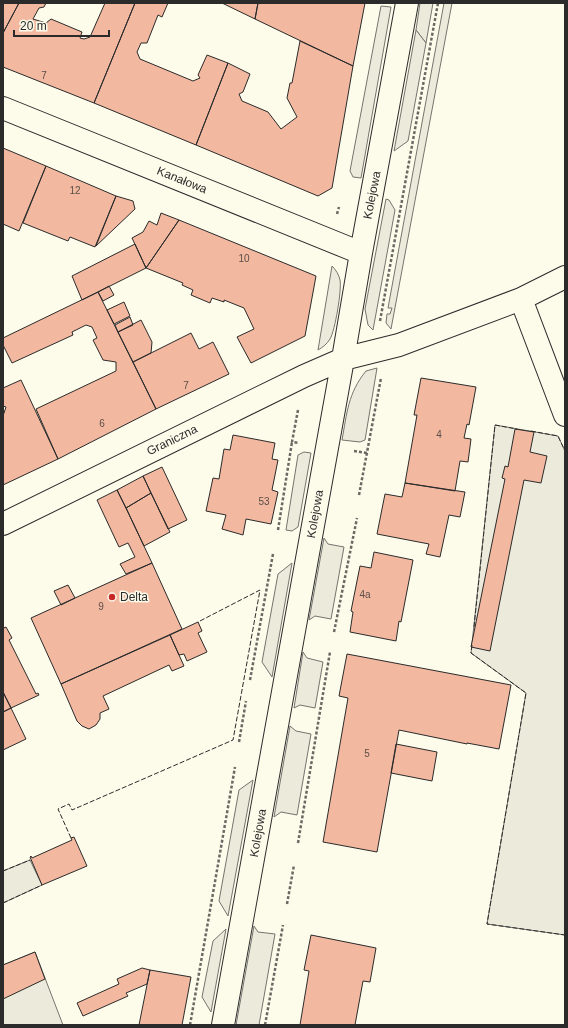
<svg xmlns="http://www.w3.org/2000/svg" width="568" height="1028" font-family="Helvetica,sans-serif">
<style>
.green{fill:#ecebdb;stroke:#74746e}
.parking{fill:#eceadb;stroke:#74746e}
.building{fill:#f2b8a0;stroke:#2b2b2b}
.lines{fill:none;stroke-linecap:round;stroke-linejoin:round}
.minor-casing{stroke:#2b2b2b;stroke-width:24}
.path{stroke:#6a6964;stroke-width:2.5;stroke-dasharray:3 2;stroke-linecap:butt}
.minor{stroke:#fdfbea;stroke-width:22}
.fence{stroke:#2b2b2b;stroke-width:1;stroke-dasharray:5 2;stroke-linecap:butt}
.poi-dot{fill:#c62828;stroke:#fdfbea;stroke-width:1.5}
.labels{text-anchor:middle;stroke-width:3;stroke-linejoin:round;paint-order:stroke}
.number-label{font-size:10px;fill:#5d4e48}
.street-label{font-size:12px;fill:#2b2b2b;stroke:#fdfbea}
.poi-label{font-size:12px;fill:#2b2b2b;stroke:#fdfbea;text-anchor:start}
</style>
<rect width="100%" height="100%" fill="#fdfbea"/>
<path class="green" d="M420 3H433L426 43 416 30Z
M444 3H452L391 329 386 323 387 314H390L392 308H388Z
M381 6 391 7 361 178 353 177 350 171Z
M386 199 389 200 395 210 373 330 368 325 365 309Z
M332 266C336 270 339 275 340 280 342 289 335 331 330 339 327 344 323 347 318 350Z
M377 368 365 440 360 442 342 440C347 413 348 393 366 371Z
M304 452 311 453 298 527 292 531 286 530 298 455Z
M30 860 42 885 3 903V871Z"/>
<path class="parking" d="M416 30 426 43 408 141 394 151Z
M495 425 558 436 565 451V935L487 924 526 693 471 653Z
M324 538 328 544 344 547 331 619 315 616 309 620Z
M292 563 272 677 262 662 278 574Z
M303 652 307 658 323 662 315 708 300 705 294 708Z
M290 726 296 731 311 734 297 815 281 812 274 817Z
M253 780 228 916 219 901 239 790Z
M254 926 258 932 275 934 259 1025H236Z
M226 929 211 1012 202 997 213 941Z
M35 952 63 1025H3V965Z"/>
<path class="building" d="M3 3H19L3 33Z
M19 3H46L44 7 39 8 33 19 46 23 51 19 82 32 80 38 84 39 90 37 105 3H135L94 103 3 67V33Z
M135 3H168L162 17 158 15 147 43H141L137 52 140 59 193 81 200 78 198 75 207 55 228 63 196 145 94 103Z
M222 3H258L255 19Z
M258 3H365L353 66 255 19Z
M300 41 353 66 332 188 318 196 196 145 228 63 250 74 243 92 239 94 242 101 268 112 281 129 297 117 287 98 290 83H292Z
M3 148 46 166 19 231 3 224Z
M46 166 116 196 95 247 70 237 68 241 23 223Z
M116 196 133 201 135 209 96 246Z
M161 213 179 220 146 268 132 238 143 232 149 221 157 225Z
M179 220 316 276 305 336 251 363 237 337 254 329 244 308 224 300V302L212 298 210 303 191 295 193 290 182 285 183 283 146 268Z
M135 244 146 268 82 300 72 276Z
M109 286 114 295 103 301 98 292Z
M98 292 156 409 58 459 36 409 116 371V362L103 360 93 340 97 338 92 327 86 325 72 332 73 335 12 363 3 345V338Z
M124 302 130 316 114 324 107 310Z
M130 317 133 325 118 332 115 325Z
M141 320 152 342 151 353 133 362 118 332Z
M191 333 199 349 213 342 229 374 156 409 133 362Z
M421 378 476 387 469 425 467 424 464 438 471 439 468 462 460 461 455 491 405 483 417 415H414Z
M21 380 58 459 3 485V416L6 407 3 406V388Z
M515 429 534 432 530 452 547 456 541 483 524 480 490 651 471 647 505 479 502 478 505 466 508 467Z
M233 435 275 443 272 459 278 460 272 490 278 492 271 524 246 519 243 535 222 529 226 515 206 511 213 478 219 479 224 449 230 450Z
M162 467 187 520 168 529 143 476Z
M143 476 151 493 126 508 117 490Z
M405 483 465 492 460 517 449 515 440 557 426 554 429 544 377 534 385 494 402 497Z
M117 490 126 508 152 563 126 574 120 564 135 557 128 543 119 547 97 500Z
M151 493 170 532 144 546 126 508Z
M374 552 413 560 401 622 399 621 396 641 350 632 353 612 351 611 360 566 371 568Z
M152 563 182 629 61 684 31 618Z
M68 585 75 598 61 605 54 591Z
M198 622 202 631 198 633 207 652 187 661 184 654 179 655 170 635Z
M3 626 4 628 6 627 12 638 9 640 36 694 38 693 39 695 11 708 3 692Z
M170 635 184 666 172 671 169 665 103 696 109 709 100 713V719L96 725 89 729 82 726 77 721 61 684Z
M347 654 511 685 499 749 467 743V744L399 730 377 852 323 842 348 698 339 696Z
M3 692 11 708 3 712Z
M11 708 26 739 3 750V712Z
M396 744 437 752 432 781 391 773Z
M74 837 87 866 42 885 30 857 31 856 32 858 72 840 71 838Z
M311 935 376 948 370 982 363 981 355 1025H300L309 971 304 970Z
M35 952 45 979 3 999V965Z
M142 968 150 970 147 984 126 993 128 996 83 1016 77 1003 119 984 117 979Z
M150 970 191 977 182 1025H139Z"/>
<g class="lines">
<g class="minor-casing">
<path id="minor" d="M3 108 361 253
M521 299 565 415
M3 524 304 376 343 359 399 345 521 299 565 277
M223 1025 343 359 361 253 407 3"/>
</g>
<path class="path" d="M337 214 339 207
M380 321 438 3
M298 410 292 442 299 443
M354 451 367 453
M359 495 381 378
M278 530 292 442
M334 632 357 518
M250 680 273 554
M239 742 246 701
M298 843 330 652
M287 904 294 865
M190 1025 235 767
M265 1025 283 925"/>
<use href="#minor" class="minor"/>
<path class="fence" d="M531 431 558 436 565 451
M474 627 495 425 517 429
M472 645 471 653 526 693 487 924 565 935
M71 838 58 809 69 804 72 810 233 740 260 590 198 622
M3 871 30 860
M3 903 42 885"/>
</g>
<circle class="poi-dot" cx="112" cy="597" r="4"/>
<g class="labels">
<g class="number-label">
<text x="44" y="79">7</text>
<text x="75" y="194">12</text>
<text x="244" y="262">10</text>
<text x="186" y="389">7</text>
<text x="102" y="427">6</text>
<text x="439" y="438">4</text>
<text x="264" y="505">53</text>
<text x="365" y="598">4a</text>
<text x="101" y="610">9</text>
<text x="367" y="757">5</text>
</g>
<g class="street-label">
<text transform="translate(182 180) rotate(22)" y="4">Kanałowa</text>
<text transform="translate(372 195) rotate(-79)" y="4">Kolejowa</text>
<text transform="translate(172 440) rotate(-26)" y="4">Graniczna</text>
<text transform="translate(315 514) rotate(-80)" y="4">Kolejowa</text>
<text transform="translate(258 833) rotate(-80)" y="4">Kolejowa</text>
</g>
<g class="poi-label">
<text x="120" y="601">Delta</text>
</g>
</g>
<rect width="568" height="1028" fill="none" stroke="#2b2b2b" stroke-width="8"/>
<path d="M14 30v6h95v-6" fill="none" stroke="#2b2b2b" stroke-width="2"/>
<text x="20" y="30" font-size="12" fill="#2b2b2b" stroke="#fdfbea" stroke-width="3" paint-order="stroke">20 m</text>
</svg>
